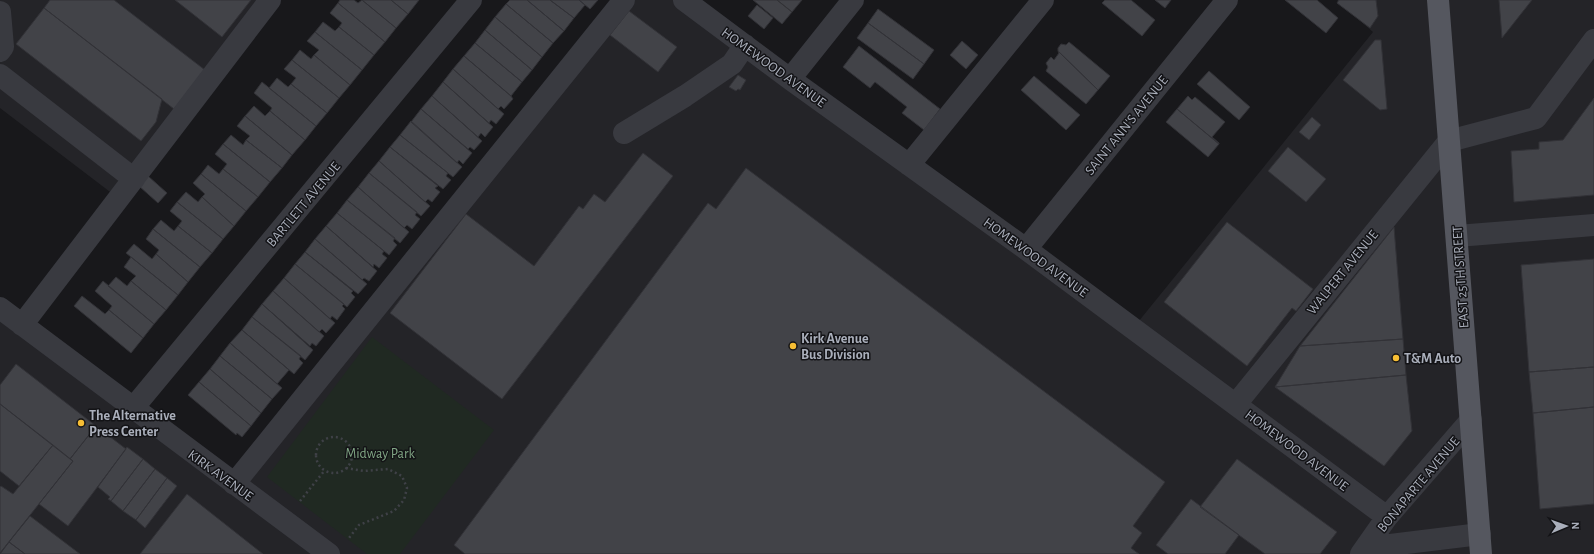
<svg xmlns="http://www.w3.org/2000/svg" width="1594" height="554" font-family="'Alegreya Sans',sans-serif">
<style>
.built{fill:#242428}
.green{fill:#202922}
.building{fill:#424348;stroke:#323237}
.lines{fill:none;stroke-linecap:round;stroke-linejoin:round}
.path{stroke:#3f4147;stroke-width:2.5;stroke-dasharray:2 3;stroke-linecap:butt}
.minor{stroke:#393a40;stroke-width:22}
.major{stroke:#55575f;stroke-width:22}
.poi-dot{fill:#f7be34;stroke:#131316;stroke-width:1.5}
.labels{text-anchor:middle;stroke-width:3;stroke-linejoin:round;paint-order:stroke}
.street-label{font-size:14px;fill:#aaafbb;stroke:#131316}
.poi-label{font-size:14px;font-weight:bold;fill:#aaafbb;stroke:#131316;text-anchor:start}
.park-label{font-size:14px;fill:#81a685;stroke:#131316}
</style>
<rect width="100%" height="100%" fill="#18181b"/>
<path class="built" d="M0 0H271L118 198 0 108Z
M620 0H684L1130 332 1373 32 1337 0H1594V554H0V312L239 495Z"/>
<path class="green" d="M372 337 494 430 400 554H367L267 477Z"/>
<path class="building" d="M50 0H114L205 70 174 109 44 8Z
M175 0H251L222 37Z
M340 0H354L358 3 362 0 396 28 385 42 338 3Z
M362 0H391L408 14 396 28Z
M391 0H419L408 14Z
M510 0H527L564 31 553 43 506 4Z
M527 0H550L574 18 564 31Z
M550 0H579L585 5 574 18Z
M579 0H598L590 9Z
M753 0H777L792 12 782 24Z
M777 0H802L792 12Z
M1105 0H1131L1155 20 1142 36 1102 3Z
M1155 0H1171L1165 8Z
M1285 0H1317L1338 18 1326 33Z
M1339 0H1376L1378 16 1370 28 1337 3Z
M1499 0H1532L1502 38Z
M338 3 385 42 374 55 339 27 342 23 330 13Z
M506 4 553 43 542 57 495 17Z
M757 5 773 18 764 29 748 16Z
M44 8 162 99 156 122 141 141 16 44Z
M878 9 934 50 924 64 868 23Z
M629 11 677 47 658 72 610 35Z
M495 17 542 57 532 70 485 30Z
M323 22 335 31 339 27 374 55 362 70 315 32Z
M868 23 924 64 913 79 857 38Z
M485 30 532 70 522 82 475 43Z
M315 32 362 70 350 85 314 55 319 50 307 41Z
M1375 40H1381L1387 109 1380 110 1343 80Z
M962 41 978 55 966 69 950 55Z
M1069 42 1110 76 1098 90 1058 51V48L1061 44 1066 45Z
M475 43 522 82 511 96 464 56Z
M859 46 940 109 924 130 902 113 907 107 875 82 870 88 843 67Z
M300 50 311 59 314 55 350 85 339 98 292 60Z
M1058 51 1098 90 1086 104 1046 71 1048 67 1046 63 1051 57 1054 60 1059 53Z
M464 56 511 96 513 99 504 109 501 106 498 109 453 69Z
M292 60 339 98 327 113 291 84 296 78 284 69Z
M453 69 504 114 496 124 491 120 489 123 443 82Z
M1209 71 1250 107 1239 120 1197 84Z
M738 75 746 80 740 90 738 89 736 91 729 87Z
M1034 76 1080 115 1066 130 1021 90Z
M277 78 288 87 291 84 327 113 316 126 269 88Z
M262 82 316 126 305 140 270 111 272 108 254 93Z
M443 82 493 127 485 137 481 133 478 137 432 96Z
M432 96 482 141 474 150 470 147 468 149 421 109Z
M1188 96 1192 100 1195 97 1225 122 1212 137 1219 143V144L1177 109Z
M1594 98V195L1514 202 1511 151 1539 149V142L1563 140Z
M254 106 265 116 270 111 305 140 292 155 245 116Z
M421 109 472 153 463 164 459 160 457 163 411 122Z
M1177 109 1219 144 1208 157 1166 122Z
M245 116 292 155 282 168 246 140 250 136 237 126Z
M1312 117 1321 125 1309 140 1299 132Z
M411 121 462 167 453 177 400 135Z
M231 135 243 145 246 140 282 168 270 182 223 144Z
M400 135 448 173 446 176 451 180 443 189 390 147Z
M223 144 270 182 258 197 223 169 227 164 215 154Z
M390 147 438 186 435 188 440 192 432 202 428 199 425 202 379 161Z
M1288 147 1326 179 1306 202 1268 171Z
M643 153 673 176 502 399 390 313 466 214 534 266 579 206 583 209 594 194 605 202Z
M379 161 430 206 421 216 369 173Z
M208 165 219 174 223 169 258 197 246 211 201 174Z
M746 168 1165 482 1133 526 1142 533 1131 548 1139 554H465L454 545 708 203 716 209Z
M369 173 417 212 415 215 420 219 412 229 407 225 404 228 358 187Z
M201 174 246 211 234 226 202 197 205 194 193 183Z
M148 176 167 193 158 203 139 186Z
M358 187 409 232 400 243 347 200Z
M186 192 198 202 202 197 234 226 223 239 177 202Z
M347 200 395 238 393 241 397 245 389 255 337 213Z
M177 202 223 239 212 253 178 226 182 221 170 211Z
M337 213 384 251 382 254 387 258 379 268 374 264 373 267 326 226Z
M161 220 174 231 178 226 212 253 200 267 153 229Z
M1227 222 1313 289 1296 311 1292 308 1247 366 1164 302Z
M326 226 377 271 369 281 364 278 362 280 315 239Z
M1394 227 1403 339 1300 346Z
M153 229 200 267 188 282 156 254 159 250 146 239Z
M315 239 367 284 358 294 305 252Z
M134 244 152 259 156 254 188 282 178 295 126 253Z
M305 252 353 291 351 293 355 297 347 307 295 264Z
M131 257 178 295 166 310 131 281 136 276 124 267Z
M1594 259V367L1529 372 1521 265Z
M295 264 344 304 342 306 345 309 337 320 332 316 330 319 284 278Z
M116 277 127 286 131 281 166 310 154 324 108 286Z
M284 278 335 323 326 333 322 329 319 332 273 291Z
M103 281 154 324 143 338 109 310 112 306 95 291Z
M273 291 324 336 316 346 312 343 310 346 262 304Z
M82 296 105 314 109 310 143 338 131 353 74 306Z
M262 304 313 350 305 360 252 317Z
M252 317 301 356 299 359 303 363 294 374 242 330Z
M242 330 289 370 277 384 230 343Z
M1403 339 1406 375 1275 387 1300 346Z
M230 343 282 388 272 399 220 356Z
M220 356 272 399 261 413 210 369Z
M16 364 96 426 70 459 0 404V385Z
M1594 367V407L1533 413 1529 372Z
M210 369 261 413 251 426 199 382Z
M1406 375 1412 431 1384 466 1275 387Z
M199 382 251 426 242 437 237 433 236 435 188 395Z
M0 404 53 445 19 486 0 471Z
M1594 407V504L1540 509 1533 413Z
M96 426 126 449 68 526 39 504 73 461 70 459Z
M53 445 73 461 0 553V487L1 486 13 494Z
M127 447 143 459 111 501 108 499 110 497 98 487Z
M143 459 155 469 123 511 111 501Z
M1237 459 1337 532 1320 554H1265L1200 507Z
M155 469 167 478 136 520 123 511Z
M167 478 177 486 145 528 136 520Z
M187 494 263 554H140Z
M1191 499 1239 535 1225 554H1168L1156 545Z
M30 516 80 554H25L9 542Z
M9 542 25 554H0Z"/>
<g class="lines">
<path class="path" d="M316 455a18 18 0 1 1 36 0a18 18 0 1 1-36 0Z
M346 468 364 471 388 469 402 476 407 488 404 500 394 511 359 525 349 538
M300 501 325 470"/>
<path class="minor" d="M684 0 790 79 1026 249 1387 517
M0 12 3 47 0 51
M0 75 134 179
M790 79 853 0
M624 133 685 96 732 64 745 45
M909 165 1043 0
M1457 236 1594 225
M1026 249 1227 0
M0 308 329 554
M22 325 270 0
M1236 404 1449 141 1536 118 1594 40
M134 407 471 0
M234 484 624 0
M1366 548 1480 534
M1361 554 1387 517 1471 420"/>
<path class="major" d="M1438 0 1481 554"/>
</g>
<g class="poi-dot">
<circle cx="793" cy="346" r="4"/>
<circle cx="1396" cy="358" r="4"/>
<circle cx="81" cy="423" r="4"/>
</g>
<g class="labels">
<g class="street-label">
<text transform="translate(774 67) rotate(36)" y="5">HOMEWOOD AVENUE</text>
<text transform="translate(1126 125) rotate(-51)" y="5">SAINT ANN'S AVENUE</text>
<text transform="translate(303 204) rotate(-50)" y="5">BARTLETT AVENUE</text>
<text transform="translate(1036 257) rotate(36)" y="5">HOMEWOOD AVENUE</text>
<text transform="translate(1342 272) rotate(-51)" y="5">WALPERT AVENUE</text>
<text transform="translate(1460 277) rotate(-94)" y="5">EAST 25TH STREET</text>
<text transform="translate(1297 450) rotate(37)" y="5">HOMEWOOD AVENUE</text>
<text transform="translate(221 475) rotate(36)" y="5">KIRK AVENUE</text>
<text transform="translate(1418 484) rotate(-50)" y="5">BONAPARTE AVENUE</text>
</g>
<g class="poi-label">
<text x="801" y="343">Kirk Avenue<tspan x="801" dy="16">Bus Division</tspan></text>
<text x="1404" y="363">T&amp;M Auto</text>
<text x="89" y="420">The Alternative<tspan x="89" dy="16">Press Center</tspan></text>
</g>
<g class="park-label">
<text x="380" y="458">Midway Park</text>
</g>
</g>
<g transform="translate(1566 526) rotate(88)" stroke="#131316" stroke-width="3" paint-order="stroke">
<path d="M0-3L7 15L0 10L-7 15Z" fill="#aaafbb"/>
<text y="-6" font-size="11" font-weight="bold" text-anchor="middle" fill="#aaafbb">N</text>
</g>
</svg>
